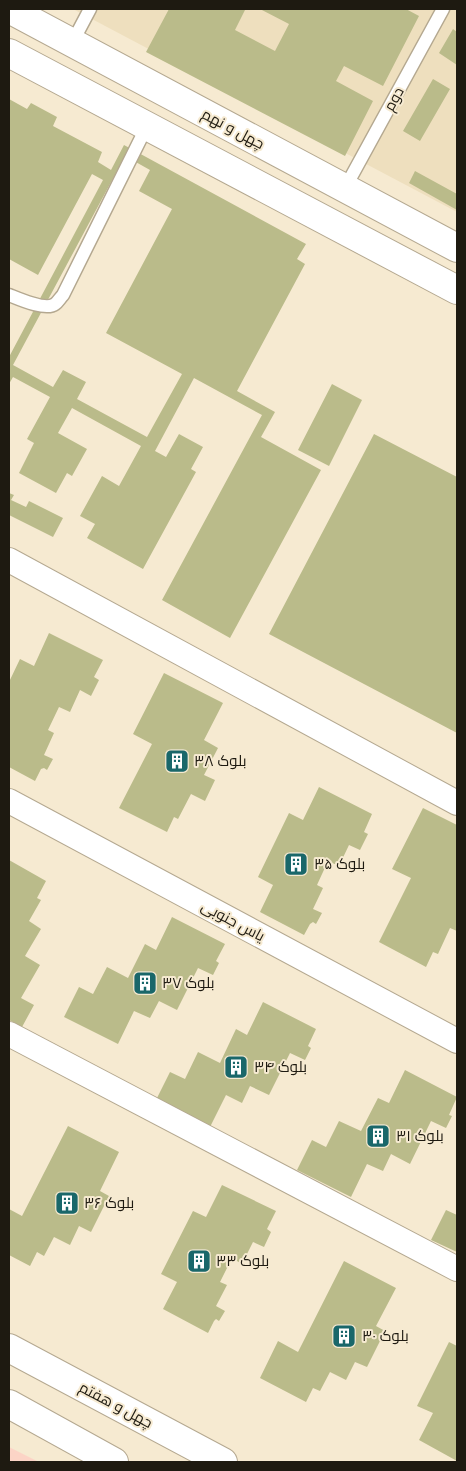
<svg xmlns="http://www.w3.org/2000/svg" width="466" height="1471" font-family="Montserrat,Cairo,sans-serif">
<style>
.built{fill:#eedfbe}
.garden{fill:#fcd4c6}
.building{fill:#babb8a;fill-rule:evenodd}
.lines{fill:none;stroke-linecap:round;stroke-linejoin:round}
.service-casing{stroke:#b4a890;stroke-width:15}
.minor-casing{stroke:#b4a890;stroke-width:26}
.tertiary-casing{stroke:#b4a890;stroke-width:30}
.service{stroke:#fff;stroke-width:12}
.minor{stroke:#fff;stroke-width:24}
.tertiary{stroke:#fff;stroke-width:28}
.labels{text-anchor:middle;stroke-width:4;stroke-linejoin:round;paint-order:stroke}
.street-label{font-size:15px;fill:#1e1a11;stroke:#f6ead1}
.poi-label{font-size:15px;fill:#1e1a11;stroke:#f6ead1;text-anchor:start}
</style>
<rect width="100%" height="100%" fill="#f6ead1"/>
<path class="built" d="M73 9H457V212Z"/>
<path class="garden" d="M9 1447 39 1462H9Z"/>
<path class="building" d="M169 9H242L245 10 235 30 275 51 289 24 260 9H406L419 16 383 86 344 66 336 81 373 101 345 156 146 52Z
M453 29 457 32V65L439 53Z
M433 79 450 89 420 141 403 131Z
M9 99 27 109 31 103 57 117 53 126 102 152 98 162 111 170 124 145 306 244 297 259 305 264 237 391 275 412 261 437 321 470 230 638 162 600 262 415 194 378 155 451 166 457 179 434 203 447 191 469 196 472 143 569 87 538 95 524 80 516 102 476 119 486 141 446 72 408 58 433 87 449 72 476 67 473 56 493 19 473 34 443 27 439 50 397 13 377 9 384V357L103 180 92 174 38 275 9 259ZM125 156 150 170 139 191 172 209 106 333 182 374 147 437 77 399 86 382 63 370 53 387 13 365Z
M415 171 457 194V210L409 183Z
M332 384 362 400 329 466 298 450Z
M374 434 457 477V733L269 634Z
M9 493 14 495 11 500 26 507 29 501 63 518 53 537 9 515Z
M49 633 103 660 94 677 99 680 91 696 80 690 70 712 59 707 48 730 54 733 44 755 53 759 47 770 44 768 41 769 35 781 9 767V682L20 659 34 666Z
M164 673 223 703 204 740 218 748 204 775 215 780 205 801 191 794 178 819 174 817 167 832 119 808 152 744 133 734Z
M319 787 372 814 364 832 368 834 360 850 349 845 339 866 328 861 317 885 323 888 313 909 322 913 316 924 313 922 310 924 304 935 260 912 273 885 258 877 289 813 303 820Z
M423 808 457 825V931L450 928 438 954 433 952 426 967 379 942 411 878 392 869Z
M9 860 46 881 37 898 41 900 29 921 41 929 25 956 40 965 21 998 34 1005 22 1027 9 1020Z
M172 917 225 944 216 961 219 963 213 975 198 968 177 1010 159 1001 150 1018 134 1011 118 1044 64 1017 79 987 93 994 107 967 128 978 145 944 156 950Z
M263 1002 316 1029 308 1046 311 1048 305 1060 290 1053 269 1095 250 1086 242 1103 226 1095 209 1129 155 1102 170 1072 185 1079 198 1052 220 1063 236 1029 247 1035Z
M405 1070 457 1097 449 1115 452 1116 446 1128 431 1121 410 1164 391 1154 383 1171 367 1164 351 1197 297 1170 312 1140 326 1147 339 1121 361 1131 378 1098 389 1103Z
M68 1126 119 1152 100 1191 109 1196 91 1232 79 1226 70 1245 54 1237 44 1256 37 1252 30 1266 9 1255V1209L22 1216Z
M222 1185 276 1211 267 1229 271 1232 264 1247 253 1242 242 1264 232 1258 220 1282 227 1285 216 1306 225 1311 219 1321 216 1319 214 1321 208 1333 163 1309 177 1282 161 1274 193 1211 206 1217Z
M446 1210 457 1215V1252L431 1240Z
M344 1261 396 1288 376 1326 385 1331 367 1367 355 1362 346 1380 330 1372 320 1391 313 1388 306 1402 260 1378 278 1341 298 1352Z
M449 1342 457 1346V1461L419 1440 433 1413 417 1406Z"/>
<g class="lines">
<g class="service-casing">
<path id="service" d="M72 43 90 9
M345 188 443 9
M9 295C19 299 46 311 55 304 58 302 60 298 63 295L147 126"/>
</g>
<g class="minor-casing">
<path id="minor" d="M9 560 457 803
M9 801 457 1041
M9 1034 457 1269"/>
</g>
<g class="tertiary-casing">
<path id="tertiary" d="M9 9 457 248
M9 53 457 290
M9 1348 223 1462
M9 1404 114 1462"/>
</g>
<use href="#service" class="service"/>
<use href="#minor" class="minor"/>
<use href="#tertiary" class="tertiary"/>
</g>
<defs>
<g id="building-square" transform="scale(1.25)"><rect x="-9" y="-9" width="18" height="18" rx="4" fill="#19676a" stroke="#f6ead1"/><path d="M-4-6H4V6H1V3H-1V6H-4ZM-2.5-4.3h1.7v1.8h-1.7ZM.8-4.3h1.7v1.8H.8ZM-2.5-1h1.7V.8h-1.7ZM.8-1h1.7V.8H.8Z" fill="#fff"/></g>
</defs>
<g fill-rule="evenodd">
<use href="#building-square" x="177" y="761"/>
<use href="#building-square" x="296" y="864"/>
<use href="#building-square" x="145" y="983"/>
<use href="#building-square" x="236" y="1067"/>
<use href="#building-square" x="378" y="1136"/>
<use href="#building-square" x="67" y="1203"/>
<use href="#building-square" x="199" y="1261"/>
<use href="#building-square" x="344" y="1336"/>
</g>
<g class="labels">
<g class="street-label">
<text transform="translate(394 99) rotate(-61)" y="5">دوم</text>
<text transform="translate(233 129) rotate(28)" y="5">چهل و نهم</text>
<text transform="translate(233 921) rotate(28)" y="5">یاس جنوبی</text>
<text transform="translate(116 1405) rotate(28)" y="5">چهل و هفتم</text>
</g>
<g class="poi-label">
<text x="194" y="766">بلوک ۳۸</text>
<text x="314" y="869">بلوک ۳۵</text>
<text x="162" y="988">بلوک ۳۷</text>
<text x="254" y="1072">بلوک ۳۴</text>
<text x="396" y="1141">بلوک ۳۱</text>
<text x="84" y="1208">بلوک ۳۶</text>
<text x="216" y="1266">بلوک ۳۳</text>
<text x="362" y="1341">بلوک ۳۰</text>
</g>
</g>
<rect width="466" height="1471" fill="none" stroke="#1e1a11" stroke-width="20"/>
</svg>
